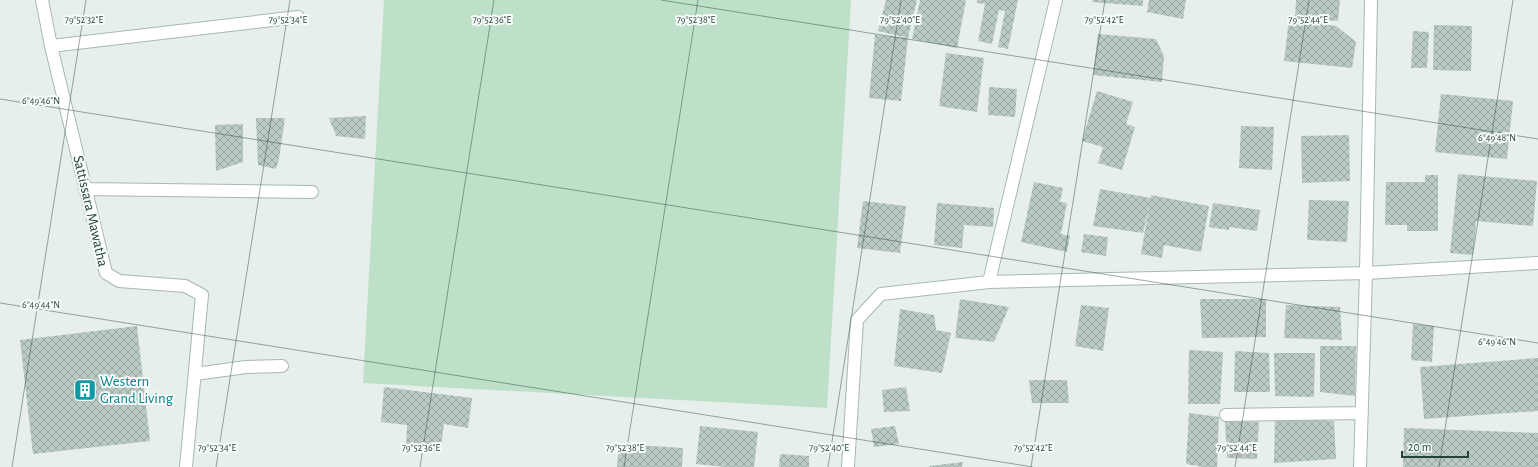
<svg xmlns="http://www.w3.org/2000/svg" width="1538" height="467" font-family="'Alegreya Sans',sans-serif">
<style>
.grass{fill:#bfe0c8}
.building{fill:url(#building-cross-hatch)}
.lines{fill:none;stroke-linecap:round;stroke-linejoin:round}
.street-casing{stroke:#a8b8b2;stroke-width:14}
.street{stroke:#fff;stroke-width:12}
.ticks{fill:none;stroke:#24423a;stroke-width:1;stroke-opacity:0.45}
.labels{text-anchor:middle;stroke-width:4;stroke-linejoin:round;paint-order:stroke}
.street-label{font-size:15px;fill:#24423a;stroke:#f7fbf9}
.culture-label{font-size:15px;fill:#0d838f;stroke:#f7fbf9;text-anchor:start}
.ticks-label{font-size:10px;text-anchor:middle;fill:#24423a;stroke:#f7fbf9;stroke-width:4;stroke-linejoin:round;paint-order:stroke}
</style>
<defs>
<pattern id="building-cross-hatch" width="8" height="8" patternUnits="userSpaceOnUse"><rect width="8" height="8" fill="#bbcac4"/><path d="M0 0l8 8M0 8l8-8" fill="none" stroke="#98a6a0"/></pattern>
</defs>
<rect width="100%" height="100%" fill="#e6efeb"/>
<path class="grass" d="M384 0H851L827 408 363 383Z"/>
<path class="building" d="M886 0H917L908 38 901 101 869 98 875 35 908 38 878 31Z
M920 0H966L957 48 912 39Z
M977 0H1018L1008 49 998 47 1005 11 999 10 992 44 978 41 985 4 977 3Z
M1093 0H1143V6L1092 2Z
M1149 0H1186L1183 19 1147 12Z
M1296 0H1340L1338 21 1295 17Z
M1289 19 1336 26 1356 42 1352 68 1284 61Z
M1434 25 1472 26 1471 71 1433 70Z
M1413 31 1429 32 1427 68H1411Z
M1098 34 1156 39 1164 56 1162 82 1093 75Z
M946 53 984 58 977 112 939 106Z
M989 87 1017 89 1015 117 988 115Z
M1097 91 1133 102 1126 124 1135 127 1122 170 1098 163 1103 147 1082 141Z
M1441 94 1513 101 1507 159 1435 152Z
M366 116 365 139 336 136 329 118Z
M256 118H285L279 159 276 169 258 165Z
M243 124V162L216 171 215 125Z
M1241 126 1274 127 1272 170 1239 168Z
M1349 135 1350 181 1302 183 1301 136Z
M1458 174 1537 181 1533 226 1476 221 1473 255 1450 253Z
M1425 175H1438V231H1407V225H1385L1386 182H1425Z
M1034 182 1063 188 1060 202 1067 203 1061 234 1070 236 1067 252 1021 242Z
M1100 189 1151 198V195L1209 206 1201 252 1164 245 1162 258 1141 254 1149 206 1143 233 1093 226Z
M1309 200 1349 201 1347 242 1307 240Z
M863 201 906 206 900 253 857 248Z
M937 203 994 208 993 227 964 225 962 248 934 245Z
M1213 203 1260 210 1257 231 1229 227V230L1209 227Z
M1084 234 1108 237 1106 256 1081 252Z
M960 299 1009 307 994 342 955 338Z
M1200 299H1266V337L1202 338Z
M1081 305 1109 308 1103 351 1075 346Z
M1286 305 1340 307 1342 340 1284 338Z
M900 309 934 315 936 330 951 333 942 373 894 366Z
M1413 324 1434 326 1432 362 1411 360Z
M137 326 150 441 33 454 20 340Z
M1320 346H1356L1355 396 1320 392Z
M1189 350 1223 352 1220 404H1188Z
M1235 351 1269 353 1270 392H1234Z
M1274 353H1315L1314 397 1275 396Z
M1538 358V411L1424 419 1420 367Z
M1029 380H1067L1069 403H1032Z
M384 387 472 398 468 428 444 424 440 452 406 448 407 425 381 422Z
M906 387 910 411 884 412 882 390Z
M1189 413 1219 417 1217 467H1203L1186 464Z
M1275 417 1334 421 1336 459 1274 463Z
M1225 421 1259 422 1257 459 1227 458Z
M700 426 758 432 754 467H725L696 464Z
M895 426 899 444 874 447 871 429Z
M1404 428 1538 433V467H1403Z
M619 444 683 448 682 467H617Z
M780 454 809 456V467H779Z
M963 462 962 467H929V466Z"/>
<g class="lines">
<g class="street-casing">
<path id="street" d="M42 0 51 46 106 273 119 281 185 286 202 295 186 467
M51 46 298 17
M86 189 312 192
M989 282 1056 0
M195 374 246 367 282 366
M1226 415 1362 413
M848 467 857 320 881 294 989 282 1366 273 1538 263
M1360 467 1366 273 1371 0"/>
</g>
<use href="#street" class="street"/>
</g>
<path class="ticks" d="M661 0 1538 139M0 99 1538 343M0 303 1033 467M12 467 86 0M216 467 290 0M420 467 494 0M624 467 698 0M828 467 901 0M1031 467 1105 0M1235 467 1309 0M1439 467 1513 0"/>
<defs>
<g id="building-square" transform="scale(1.15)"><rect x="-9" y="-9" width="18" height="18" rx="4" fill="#0f9aa8" stroke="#f7fbf9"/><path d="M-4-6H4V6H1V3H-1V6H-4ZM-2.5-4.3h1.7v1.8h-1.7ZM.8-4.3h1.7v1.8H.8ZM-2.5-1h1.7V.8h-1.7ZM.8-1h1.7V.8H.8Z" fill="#fff"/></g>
</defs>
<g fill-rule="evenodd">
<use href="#building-square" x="85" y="390"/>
</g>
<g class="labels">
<g class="street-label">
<text transform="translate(91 211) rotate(77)" y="5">Sattissara Mawatha</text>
</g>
<g class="culture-label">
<text x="100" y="386">Western<tspan x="100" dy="17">Grand Living</tspan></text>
</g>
</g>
<g class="ticks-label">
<text x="84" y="23">79°52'32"E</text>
<text x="288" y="23">79°52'34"E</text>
<text x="492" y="23">79°52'36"E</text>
<text x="696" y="23">79°52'38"E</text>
<text x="900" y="23">79°52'40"E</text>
<text x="1104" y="23">79°52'42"E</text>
<text x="1308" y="23">79°52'44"E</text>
<text x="41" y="104">6°49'46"N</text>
<text x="1497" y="141">6°49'48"N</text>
<text x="41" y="308">6°49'44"N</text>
<text x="1497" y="345">6°49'46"N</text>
<text x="217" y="451">79°52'34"E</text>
<text x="421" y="451">79°52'36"E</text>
<text x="625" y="451">79°52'38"E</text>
<text x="829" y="451">79°52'40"E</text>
<text x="1033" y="451">79°52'42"E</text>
<text x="1237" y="451">79°52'44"E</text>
</g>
<path d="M1402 451v6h66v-6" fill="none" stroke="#24423a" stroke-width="2"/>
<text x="1408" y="451" font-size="12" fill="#24423a" stroke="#f7fbf9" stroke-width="3" paint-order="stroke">20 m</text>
</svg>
